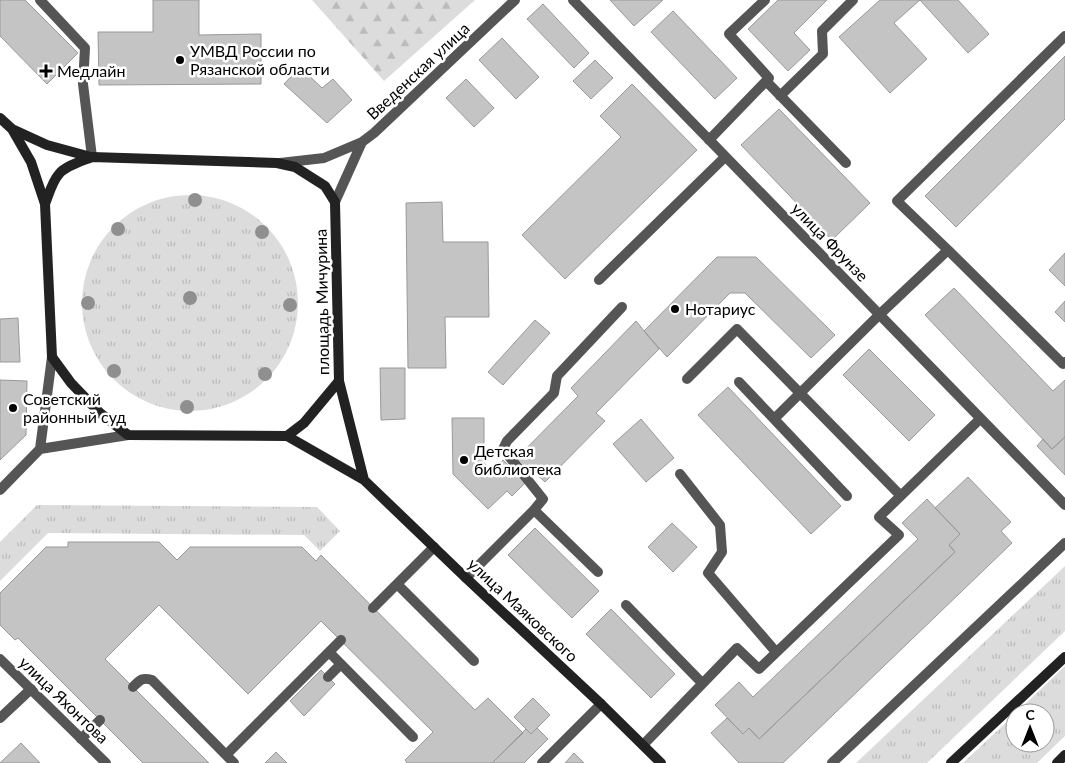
<svg xmlns="http://www.w3.org/2000/svg" width="1065" height="763" font-family="Lato,sans-serif">
<style>
.grass{fill:url(#grass-tufts)}
.forest{fill:url(#forest-firs)}
.building{fill:#c4c4c4;stroke:#999}
.lines{fill:none;stroke-linecap:round;stroke-linejoin:round}
.lane{stroke:#555;stroke-width:10}
.street{stroke:#555;stroke-width:10}
.secondary{stroke:#222;stroke-width:10}
.tree{fill:#8f8f8f}
.poi-dot{fill:#000;stroke:#fff;stroke-width:2}
.labels{text-anchor:middle;stroke-width:5;stroke-linejoin:round;paint-order:stroke}
.poi-label{font-size:16px;fill:#000;stroke:#fff;text-anchor:start}
.street-label{font-size:16px;fill:#000;stroke:#fff}
</style>
<defs>
<pattern id="grass-tufts" width="24" height="20" patternUnits="userSpaceOnUse" patternTransform="scale(1.25)"><rect width="24" height="20" fill="#dcdcdc"/><path d="M3 7l-1-3M5 7V3M7 7l1-3M15 17l-1-3M17 17v-4M19 17l1-3" fill="none" stroke="#bbb"/></pattern>
<pattern id="forest-firs" width="22" height="20" patternUnits="userSpaceOnUse" patternTransform="scale(1.25)"><rect width="22" height="20" fill="#dcdcdc"/><path d="M5 1l3.5 6h-7zM16 11l3.5 6h-7z" fill="#bbb"/></pattern>
</defs>
<rect width="100%" height="100%" fill="#fff"/>
<path class="grass" d="M82 303a108 108 0 1 1 216 0a108 108 0 1 1-216 0Z
M37 505 317 507 340 531 320 551 304 535 48 533 0 581V542Z
M1065 566V631L927 763H856Z
M1065 666V736L1037 763H963L1015 714V743H1045V713H1016Z"/>
<path class="forest" d="M312 0H475L384 81Z"/>
<path class="building" d="M0 0H25L78 53 47 84 0 36Z
M153 0H199V35L261 34V84L99 85 98 32H153Z
M610 0H663L634 26Z
M778 0H827L794 33 810 50 788 71 748 29Z
M880 0H920L894 23 927 59 890 93 839 37Z
M920 0H958L989 34 968 53Z
M543 4 589 53 574 68 527 19Z
M673 11 737 78 715 99 651 32Z
M502 38 539 77 516 99 479 60Z
M1065 56V119L956 227 925 196Z
M595 60 613 78 591 99 573 81Z
M300 67 322 88 333 79 352 100 327 123 284 84Z
M466 79 494 108 474 127 446 98Z
M632 84 697 150 565 279 522 235 621 137 600 116Z
M779 109 870 203 832 240 741 145Z
M442 202 443 242H488L489 317H445L446 368H408L406 203Z
M1065 253V286L1049 270Z
M717 257H756L835 335 811 358 745 293H730L667 357 644 331Z
M954 288 1053 391 1065 380V437L1052 449 925 315Z
M1065 301V322L1055 312Z
M18 318 20 362H0V319Z
M535 320 550 333 503 385 488 372Z
M636 321 659 349 596 413 605 421 545 482 535 473 512 496 507 491 488 509 453 474 452 418H484V463L492 470 503 460 509 466 578 396 571 388Z
M869 349 935 415 909 441 843 375Z
M380 368H405V419L381 420Z
M0 380 27 381 26 435 0 460Z
M728 387 841 506 811 534 698 415Z
M641 419 674 458 646 482 613 444Z
M1065 437V475L1037 446 1043 439 1052 449Z
M968 477 1011 522 1001 531 1012 543 783 763H739L711 733 727 718 743 734 749 728 759 739 955 552 949 545 960 534 935 508Z
M927 499 960 534 949 545 955 552 759 739 749 728 743 734 715 705 739 682 753 697 918 539 902 523Z
M672 523 697 547 673 572 648 547Z
M535 528 599 591 572 618 508 555Z
M68 542H159L177 560 190 547H302L316 561 321 555 475 710 488 698 523 733 492 763H407L405 760 433 732 321 621 248 694 159 605 105 659 209 763H143L18 638 15 640 0 625V593L46 547H68Z
M611 609 675 674 651 698 586 634Z
M321 670 335 684 304 716 290 701Z
M533 698 550 715 531 734 514 717Z
M537 728 548 739 524 763H492L526 729 531 734Z
M21 743 40 763H0Z
M276 752 287 763H265Z
M574 753 584 763H565Z"/>
<g class="lines">
<path class="lane" d="M40 0 85 48 83 84 92 157
M766 81 846 163
M780 96 823 54 822 31 853 0
M709 140 769 78 729 34 765 0
M948 250 1063 364 1065 362
M599 280 725 157
M687 379 737 329 900 495
M739 382 847 496
M774 419 879 315 948 250 897 201 1065 36
M680 474 720 525 722 552 708 573 776 652
M534 510 543 499 503 449 507 441 554 393 557 376 622 307
M466 578 534 510 598 572
M397 584 474 661
M626 605 702 683
M373 608 434 547
M329 652 413 737
M328 677 341 664
M133 687C140 680 142 677 152 680L226 755 341 640
M0 718 31 689
M81 739 100 720
M643 745 737 648 759 669 899 535 879 517 980 419
M226 755 234 763
M542 763 601 704
M832 763 1065 543"/>
<path class="street" d="M573 0 1065 505
M280 163 324 158 362 142 374 133 515 0
M335 202 362 142
M40 449 52 357
M0 490 40 449 128 435
M0 659 106 763"/>
<path class="secondary" d="M0 118 12 129 47 145 91 157
M12 129 31 162 45 204
M339 381 304 423 287 436 128 435 100 413 71 383 52 357 45 204C49 194 52 182 59 174 65 166 82 161 92 157L277 163 295 167 325 186 335 202 339 381 364 480
M287 436 364 480 466 578 601 704 661 763
M951 763 1065 657
M1057 763 1065 755"/>
</g>
<g class="tree">
<circle cx="195" cy="200" r="7"/>
<circle cx="118" cy="229" r="7"/>
<circle cx="262" cy="232" r="7"/>
<circle cx="190" cy="298" r="7"/>
<circle cx="88" cy="303" r="7"/>
<circle cx="290" cy="305" r="7"/>
<circle cx="114" cy="371" r="7"/>
<circle cx="265" cy="374" r="7"/>
<circle cx="187" cy="407" r="7"/>
</g>
<g class="poi-dot">
<circle cx="180" cy="60" r="5"/>
<path d="M43.5 63.5h5v5h5v5h-5v5h-5v-5h-5v-5h5z"/>
<circle cx="675" cy="309" r="5"/>
<circle cx="13" cy="408" r="5"/>
<circle cx="464" cy="460" r="5"/>
</g>
<g class="labels">
<g class="poi-label">
<text x="190" y="57">УМВД России по<tspan x="190" dy="18">Рязанской области</tspan></text>
<text x="57" y="77">Медлайн</text>
<text x="685" y="315">Нотариус</text>
<text x="23" y="405">Советский<tspan x="23" dy="18">районный суд</tspan></text>
<text x="474" y="457">Детская<tspan x="474" dy="18">библиотека</tspan></text>
</g>
<g class="street-label">
<text transform="translate(418 71) rotate(-43)" y="6">Введенская улица</text>
<text transform="translate(830 242) rotate(46)" y="6">улица Фрунзе</text>
<text transform="translate(322 302) rotate(-91)" y="6">площадь Мичурина</text>
<text transform="translate(523 610) rotate(43)" y="6">улица Маяковского</text>
<text transform="translate(64 700) rotate(44)" y="6">улица Яхонтова</text>
</g>
</g>
<g transform="translate(1030 728)"><circle r="24" fill="#ffffff" stroke="#999999"/>
<path d="M0-4L9 19L0 12L-9 19Z" fill="#000000"/>
<text y="-8" font-size="14" font-weight="bold" text-anchor="middle" fill="#000000">С</text>
</g>
</svg>
